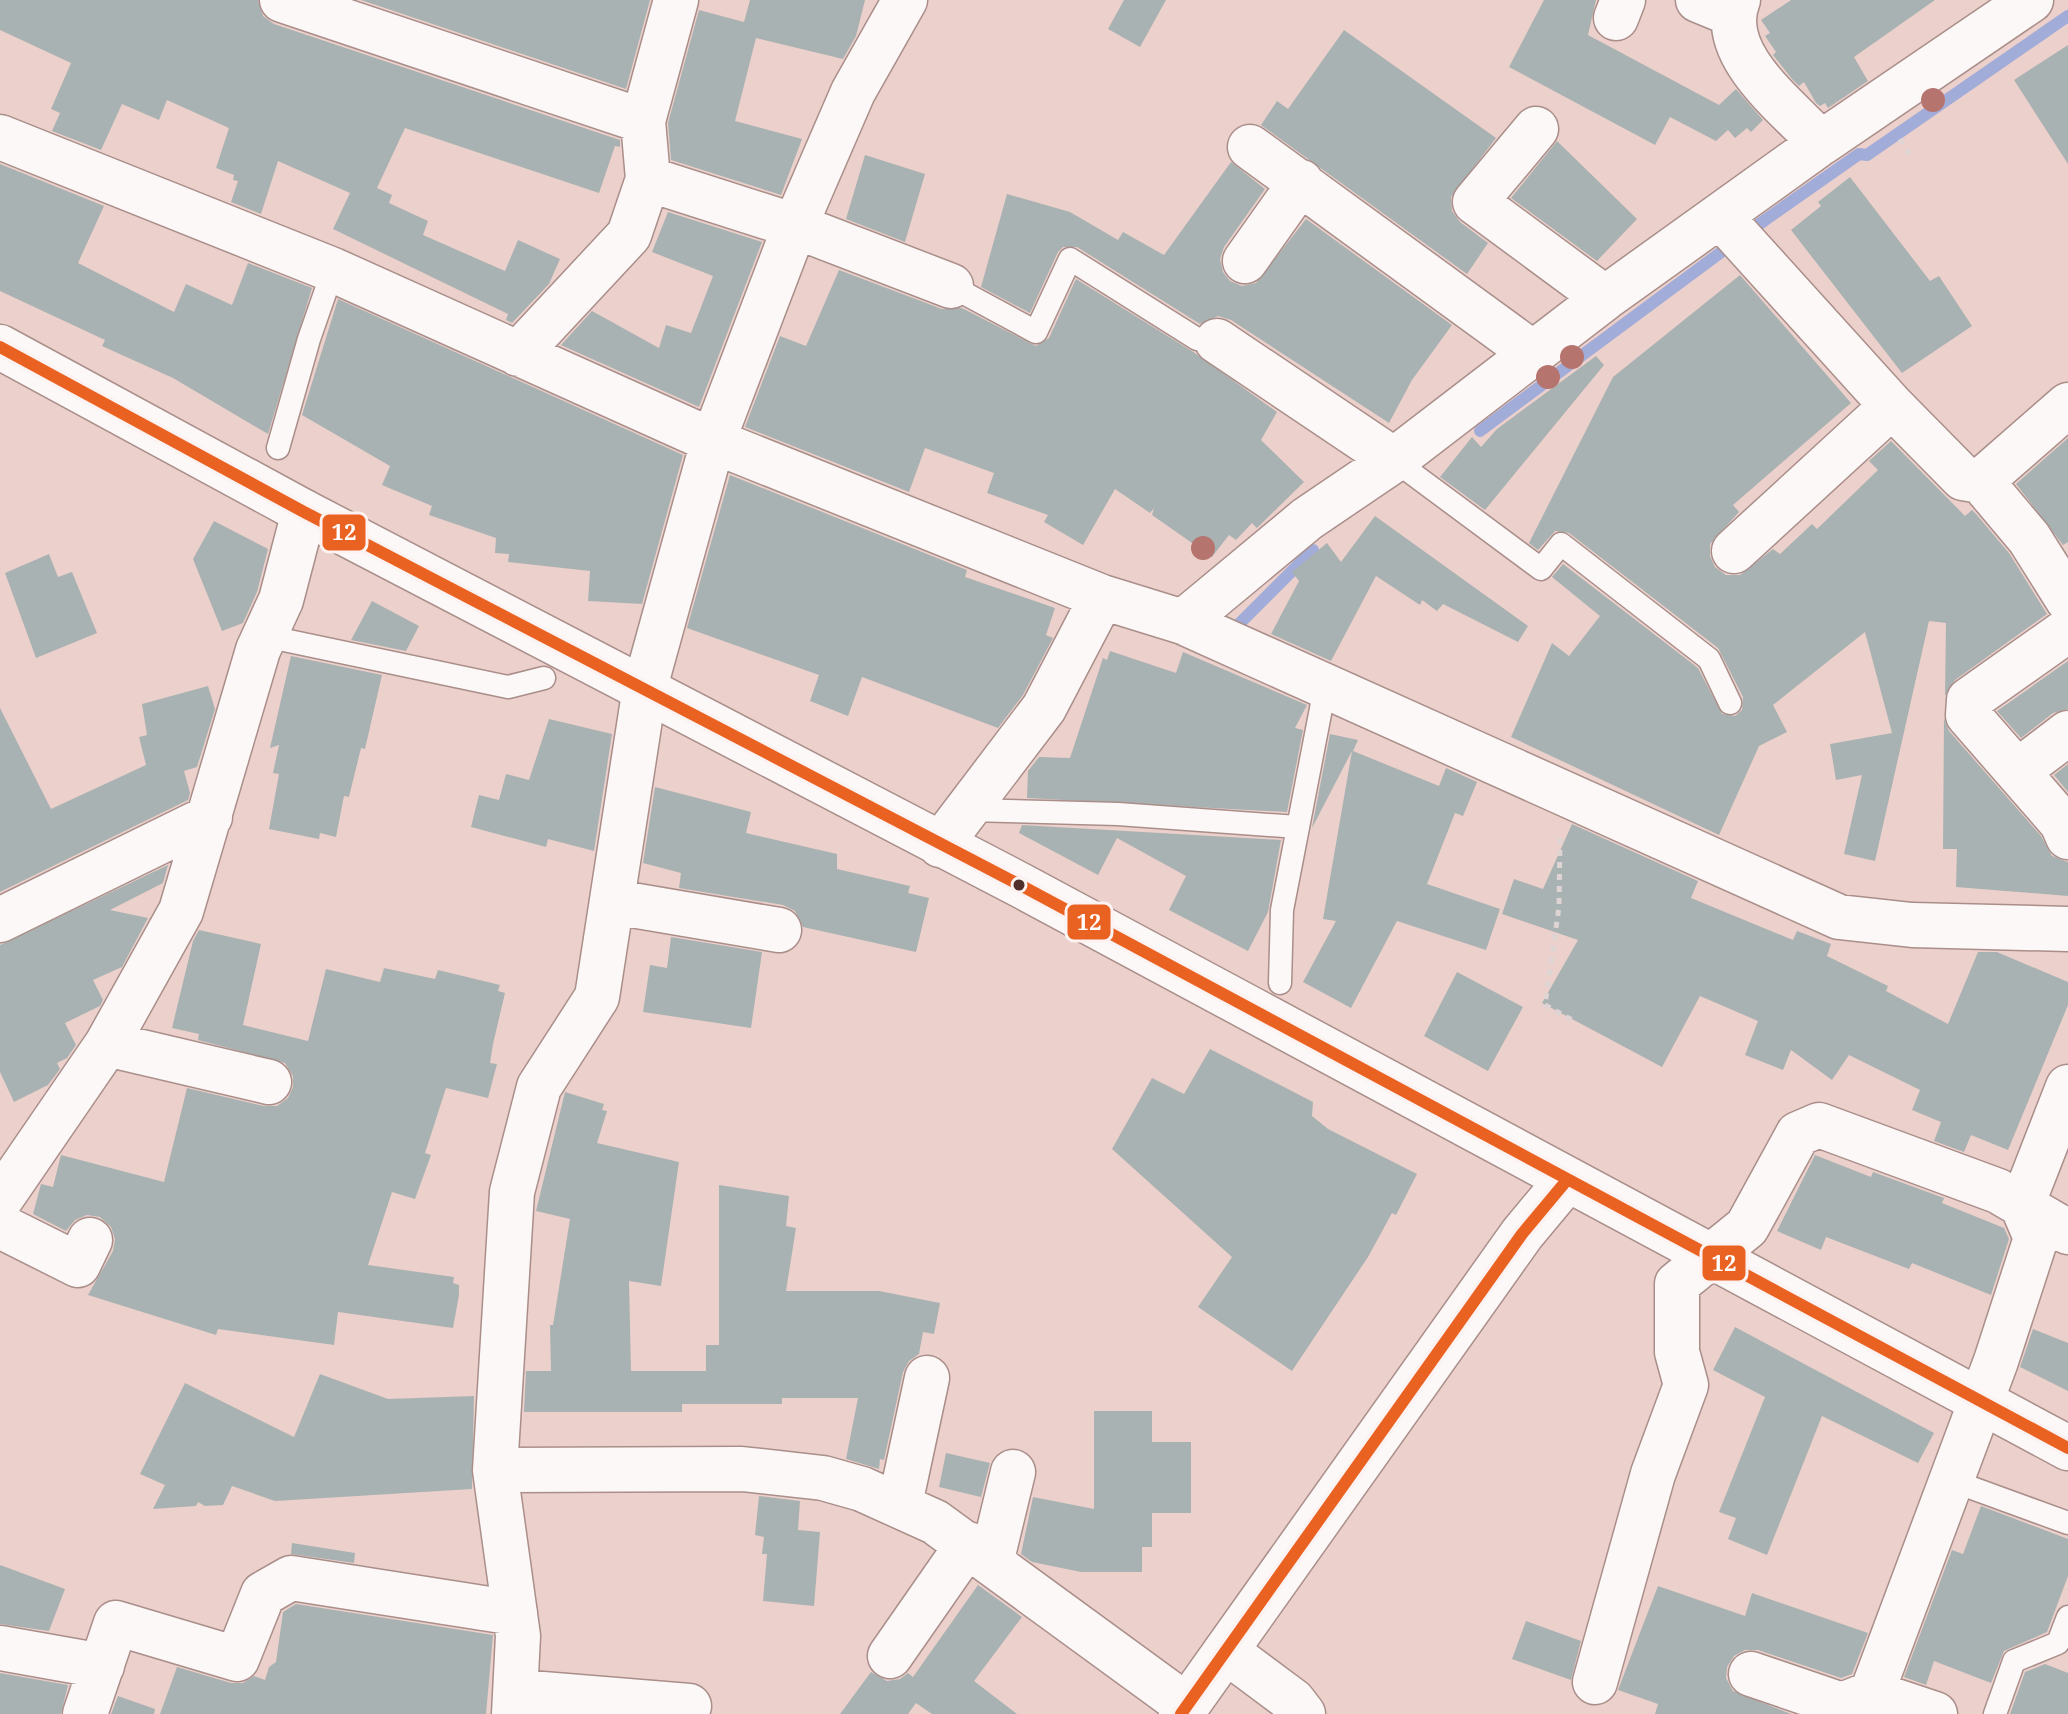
<svg xmlns="http://www.w3.org/2000/svg" width="2068" height="1714" font-family="'Noto Serif',serif">
<style>
.lines{fill:none;stroke-linecap:round;stroke-linejoin:round}
.stream{stroke:#a2acd9;stroke-width:12}
.building{fill:#a9b2b2}
.lane-casing{stroke:#a98e8a;stroke-width:25}
.street-casing{stroke:#a98e8a;stroke-width:47}
.secondary-casing{stroke:#a98e8a;stroke-width:47}
.primary-casing{stroke:#a98e8a;stroke-width:47}
.path{stroke:#ded4d3;stroke-width:5;stroke-dasharray:6 6;stroke-linecap:butt}
.lane{stroke:#fcf8f7;stroke-width:22}
.street{stroke:#fcf8f7;stroke-width:44}
.secondary{stroke:#fcf8f7;stroke-width:44}
.primary{stroke:#fcf8f7;stroke-width:44}
.bus-1-casing{stroke:#fbf2f1;stroke-width:18}
.bus-1{stroke:#ea6222;stroke-width:12}
.tree{fill:#b6746e}
.bus-dot{fill:#512f2b;stroke:#fbf2f1;stroke-width:3}
.line-badge{stroke:#fbf2f1;stroke-width:3}
.badge-label{font-size:22px;text-anchor:middle;font-weight:bold;fill:#fff}
</style>
<rect width="100%" height="100%" fill="#ecd0cb"/>
<g class="lines">
<path class="stream" d="M1758 225 1859 154 1867 155 2068 16
M1480 431 1724 250
M1236 627 1313 550"/>
</g>
<path class="building" d="M0 0H258L263 16 274 24 620 140V147L615 146 599 193 405 128 377 188 392 195 389 203 428 221 423 235 505 271 518 240 560 259 549 284 512 323 506 320 508 314 333 229 350 193 278 161 261 214 231 202 238 181 233 180 234 175 216 168 229 128 167 100 159 120 122 104 101 150 52 131 60 113 51 109 71 63 0 30Z
M361 0H650L626 89Z
M750 0H865L856 36 843 59 756 38 735 121 802 139 781 195 671 160 668 123 699 10 744 22Z
M1124 0H1166L1140 47 1108 29Z
M1544 0H1596L1588 35 1719 105 1736 89 1763 120 1751 132 1747 128 1735 138 1728 130 1716 141 1670 117 1655 145 1509 67Z
M1791 0H1935L1854 57 1868 81 1828 108 1825 103 1820 106 1816 103 1804 82 1799 86 1792 79 1773 55 1776 52 1765 36 1770 33 1761 20Z
M1344 30 1496 138 1451 197 1452 211 1460 222 1488 243 1467 274 1261 125 1277 101 1288 109Z
M2068 45V164L2014 80Z
M1557 141 1637 219 1597 261 1511 198Z
M865 155 925 174 905 242 846 219Z
M1231 162 1265 189 1224 247 1220 259 1223 272 1230 281 1242 286 1256 283 1306 219 1452 325 1412 380 1389 423 1231 320 1218 316 1200 324 1077 247H1063L1058 252 1030 313 981 287 1007 194 1070 212 1118 240 1123 232 1164 255Z
M0 164 104 206 78 263 174 312 186 284 232 305 248 263 312 288 268 434 173 378 102 346 105 340 0 291Z
M1850 177 1930 281 1939 276 1972 326 1902 373 1791 230 1821 206 1818 202Z
M668 212 762 242 699 407 561 345 592 311 659 348 666 325 691 333 713 276 652 252Z
M839 270 942 309 962 308 1036 346 1049 338 1076 279 1195 353 1277 412 1261 440 1304 482 1257 528 1252 523 1236 540 1229 535 1212 557 1152 515 1154 508 1150 513 1115 489 1083 545 1044 522 1048 515 987 493 994 473 925 448 909 492 745 427 780 336 806 346Z
M1740 275 1851 403 1733 505 1739 512 1710 544V556L1715 567 1726 575H1740L1773 549 1780 554 1812 524 1817 529 1878 470 1869 461 1891 441 1965 516 1972 510 1976 514 2009 553 2047 614 1955 680 1945 696 1946 623 1929 621 1875 861 1844 854 1862 775 1836 780 1830 744 1892 733 1865 632 1773 705 1787 732 1759 746 1719 835 1511 737 1552 643 1569 656 1600 616 1552 577 1563 564 1698 668 1722 714 1735 716 1742 710 1743 697 1718 648 1569 533 1555 531 1538 550 1529 543 1613 377Z
M338 299 683 455 642 604 588 601 590 571 508 562 509 554 495 553 496 538 429 515 432 506 382 485 390 466 302 415Z
M1596 356 1604 365 1485 510 1440 477 1472 437 1481 447 1497 429Z
M2068 438V542L2063 545 2016 484Z
M730 475 967 570 965 577 1055 608 1046 635 1053 638 1023 695 998 728 862 677 848 716 810 701 819 675 687 628Z
M1375 516 1528 626 1518 642 1443 604 1437 611 1422 600 1420 605 1376 576 1331 661 1271 634 1299 581 1292 572 1327 543 1341 562Z
M214 521 268 549 257 592 243 623 222 631 193 559Z
M49 554 58 577 72 572 97 633 36 658 5 573Z
M372 601 419 626 406 651 351 640Z
M1110 651 1176 673 1183 652 1307 705 1295 728 1303 730 1287 812 1027 798 1028 771 1039 757 1070 758 1103 658 1107 660Z
M291 656 382 675 365 749 361 748 349 797 344 796 336 837 320 833 319 839 269 829 279 774 273 773 279 745 270 748Z
M2068 661V709L2053 713 2021 738 1997 711Z
M208 686 215 709 197 767 184 771 190 793 188 800 0 892V708L51 809 146 765 139 737 147 735 142 704Z
M1944 718 1949 731 2041 836 2052 856 2068 862V896L1956 887 1957 849H1943Z
M549 719 612 734 594 851 548 839 546 847 471 827 479 795 499 800 506 774 529 780Z
M1330 734 1358 740 1353 751 1439 786 1446 768 1477 782 1463 816 1455 813 1427 884 1500 909 1486 950 1397 921 1351 1008 1303 982 1336 921 1323 919 1352 751 1312 828Z
M2068 764V792L2054 775Z
M655 787 751 812 746 833 837 854V869L910 886 908 893 929 898 916 952 803 927 795 911 783 905 679 888 681 873 643 863Z
M1572 824 1698 881 1691 898 1793 940 1797 931 1831 944 1827 956 1888 986 1886 991 1948 1024 1978 952H1997L2068 982V1005L2008 1150 1971 1135 1964 1152 1934 1141 1941 1122 1912 1110 1920 1090 1849 1055 1832 1080 1791 1050 1783 1070 1745 1055 1758 1021 1700 996 1662 1067 1542 1003 1578 940 1502 914 1514 879 1543 889Z
M1022 825 1281 840 1268 912 1248 951 1169 910 1186 876 1117 838 1098 875 1019 833Z
M168 865 163 883 110 910 148 918 122 967 93 980 103 1000 100 1006 65 1023 76 1045 67 1058 57 1063 60 1069 48 1085 14 1102 0 1072V945Z
M199 930 261 944 243 1025 308 1041 326 969 380 982 384 968 435 979 438 970 500 985 498 991 505 993 493 1044 490 1063 497 1064 488 1098 446 1088 425 1153 431 1155 415 1199 392 1192 368 1265 454 1277 453 1283 459 1285V1295L453 1328 338 1312 334 1345 218 1329 216 1335 88 1295 113 1251 115 1239 111 1227 100 1217 87 1215 75 1220 66 1231 33 1214 41 1184 53 1187 61 1155 164 1182 187 1088 264 1106H277L288 1098 293 1087V1076L285 1063 198 1040 199 1034 172 1028 193 941Z
M671 937 762 952 751 1028 643 1012 650 965 667 968Z
M1457 972 1523 1007 1488 1071 1424 1036Z
M1210 1049 1313 1102 1312 1116 1328 1129 1417 1174 1396 1215 1392 1213 1368 1257 1292 1371 1198 1307 1232 1257 1112 1149 1152 1078 1184 1094Z
M565 1092 604 1104 602 1110 607 1111 597 1143 679 1162 661 1286 629 1281 631 1371H706V1345H719V1185L789 1196 786 1226 796 1228 786 1291H879L940 1303 934 1334 923 1332 919 1354 909 1361 903 1372 884 1460 880 1459 879 1469 846 1459 858 1398H782V1404H682V1412H524L526 1371H551L550 1325H553L570 1219 536 1211Z
M1815 1155 1871 1177 1873 1172 1944 1198 1942 1203 2004 1228 2009 1239 1991 1295 1912 1263 1909 1269 1826 1237 1821 1250 1777 1231Z
M1735 1327 1934 1433 1918 1463 1822 1416 1767 1555 1728 1539 1736 1518 1719 1512 1765 1397 1713 1370Z
M2033 1329 2068 1343V1391L2020 1367Z
M320 1374 388 1399 474 1396 472 1489 275 1501 232 1486 223 1505 205 1506 198 1502 196 1506 153 1509 165 1485 140 1474 185 1383 294 1437Z
M1094 1411H1152V1442H1191V1513H1152V1547H1142V1572H1081L1032 1562 1021 1554 1033 1497 1094 1509Z
M946 1453 990 1463 981 1497 939 1487Z
M759 1496 800 1501 798 1530 820 1532 814 1606 763 1601 767 1554H762L764 1537 755 1535Z
M1981 1506 2068 1539V1576L2047 1632 2004 1651 1991 1683 1934 1661 1926 1685 1904 1677 1952 1550 1963 1554Z
M292 1543 355 1553 354 1563 291 1554Z
M0 1565 65 1589 49 1631 0 1624Z
M978 1585 1022 1617 974 1681 1017 1714H932L916 1703 908 1714H840L871 1672 887 1681 900 1679 908 1673 913 1677Z
M1658 1586 1745 1616 1752 1593 1868 1633 1852 1674 1841 1678 1758 1650H1745L1734 1656 1727 1667 1726 1678 1733 1691 1791 1714H1655L1658 1704 1618 1690Z
M296 1604 493 1635 486 1714H160L177 1667 231 1683H243L254 1676 265 1680 269 1667 276 1662 283 1612Z
M1526 1621 1581 1641 1571 1680 1512 1659Z
M2045 1664 2068 1673V1714H2010L2025 1672Z
M0 1673 68 1685 61 1714H0Z
M118 1696 155 1709 154 1714H111Z"/>
<g class="lines">
<g class="lane-casing">
<path id="lane" d="M951 286 1036 332 1070 259 1197 339 1217 341
M278 448 309 339 333 270
M1394 460 1541 569 1561 544 1709 659 1730 703
M265 636 508 687 544 678
M967 810 1118 814 1297 827
M1280 983 1282 910 1325 688
M1950 1480 2068 1523
M1995 1714 2014 1661 2058 1643 2068 1617"/>
</g>
<g class="street-casing">
<path id="street" d="M282 0 643 121
M1698 0 1732 14
M1738 0C1716 54 1787 106 1821 143
M1616 18 1623 0
M1536 129 1475 202 1605 298
M0 137 333 270 713 441 1102 597 1183 622 1839 917 1912 925 2068 929
M1250 147 1534 354
M648 179 795 226 951 286
M1720 216 1892 406 1963 478 1981 481 2029 538 2068 600
M1245 261 1301 182
M1217 341 1394 460
M518 354 629 235 648 179 643 121 676 0
M1981 481 2068 405
M1734 551 1892 406
M1183 622 1307 519 1394 460 1605 298 1821 143 2031 0
M2068 630 1969 700 1968 715 2062 823 2068 837
M2018 771 2068 733
M940 845 1044 708 1102 597
M614 902 779 930
M0 920 210 817
M107 1044 269 1082
M0 1200 107 1044 181 911 258 650 281 600 304 512
M0 1226 78 1265 90 1240
M495 1470 742 1469 823 1478 862 1489 935 1522 1187 1706
M900 1504 927 1378
M991 1563 1013 1472
M0 1648 102 1666
M1226 1651 1293 1701 1303 1714
M890 1656 968 1544
M1751 1674 1842 1705 1872 1693 1935 1714
M1595 1682 1653 1474 1686 1385 1677 1352V1284L1747 1227 1798 1134 1819 1125 1998 1191 2068 1232
M518 1692 689 1706
M85 1714 116 1623 237 1659 263 1594 291 1578 515 1613
M514 1714 518 1636 495 1470 512 1192 539 1087 597 997 645 687 713 441 795 226 853 92 905 0
M1864 1714 1996 1361 2036 1238 2022 1205 2068 1087"/>
</g>
<g class="secondary-casing">
<path id="secondary" d="M1181 1714 1522 1234 1567 1180"/>
</g>
<g class="primary-casing">
<path id="primary" d="M0 347 304 512 1022 886 2068 1448"/>
</g>
<path class="path" d="M1900 139 1910 155
M1560 838 1559 907 1545 1005 1574 1021"/>
<use href="#lane" class="lane"/>
<use href="#street" class="street"/>
<use href="#secondary" class="secondary"/>
<use href="#primary" class="primary"/>
<g class="bus-1-casing">
<path id="bus-1" d="M0 347 304 512 1022 886 2068 1448
M1181 1714 1522 1234 1567 1180"/>
</g>
<use href="#bus-1" class="bus-1"/>
</g>
<g class="tree">
<circle cx="1933" cy="100" r="12"/>
<circle cx="1572" cy="357" r="12"/>
<circle cx="1548" cy="377" r="12"/>
<circle cx="1203" cy="548" r="12"/>
</g>
<circle class="bus-dot" cx="1019" cy="885" r="7"/>
<g class="line-badge">
<rect x="321" y="513" width="46" height="39" rx="8" fill="#ea6222"/>
<rect x="1066" y="903" width="46" height="38" rx="8" fill="#ea6222"/>
<rect x="1701" y="1244" width="46" height="38" rx="8" fill="#ea6222"/>
</g>
<g class="badge-label">
<text x="344" y="540">12</text>
<text x="1089" y="930">12</text>
<text x="1724" y="1271">12</text>
</g>
</svg>
